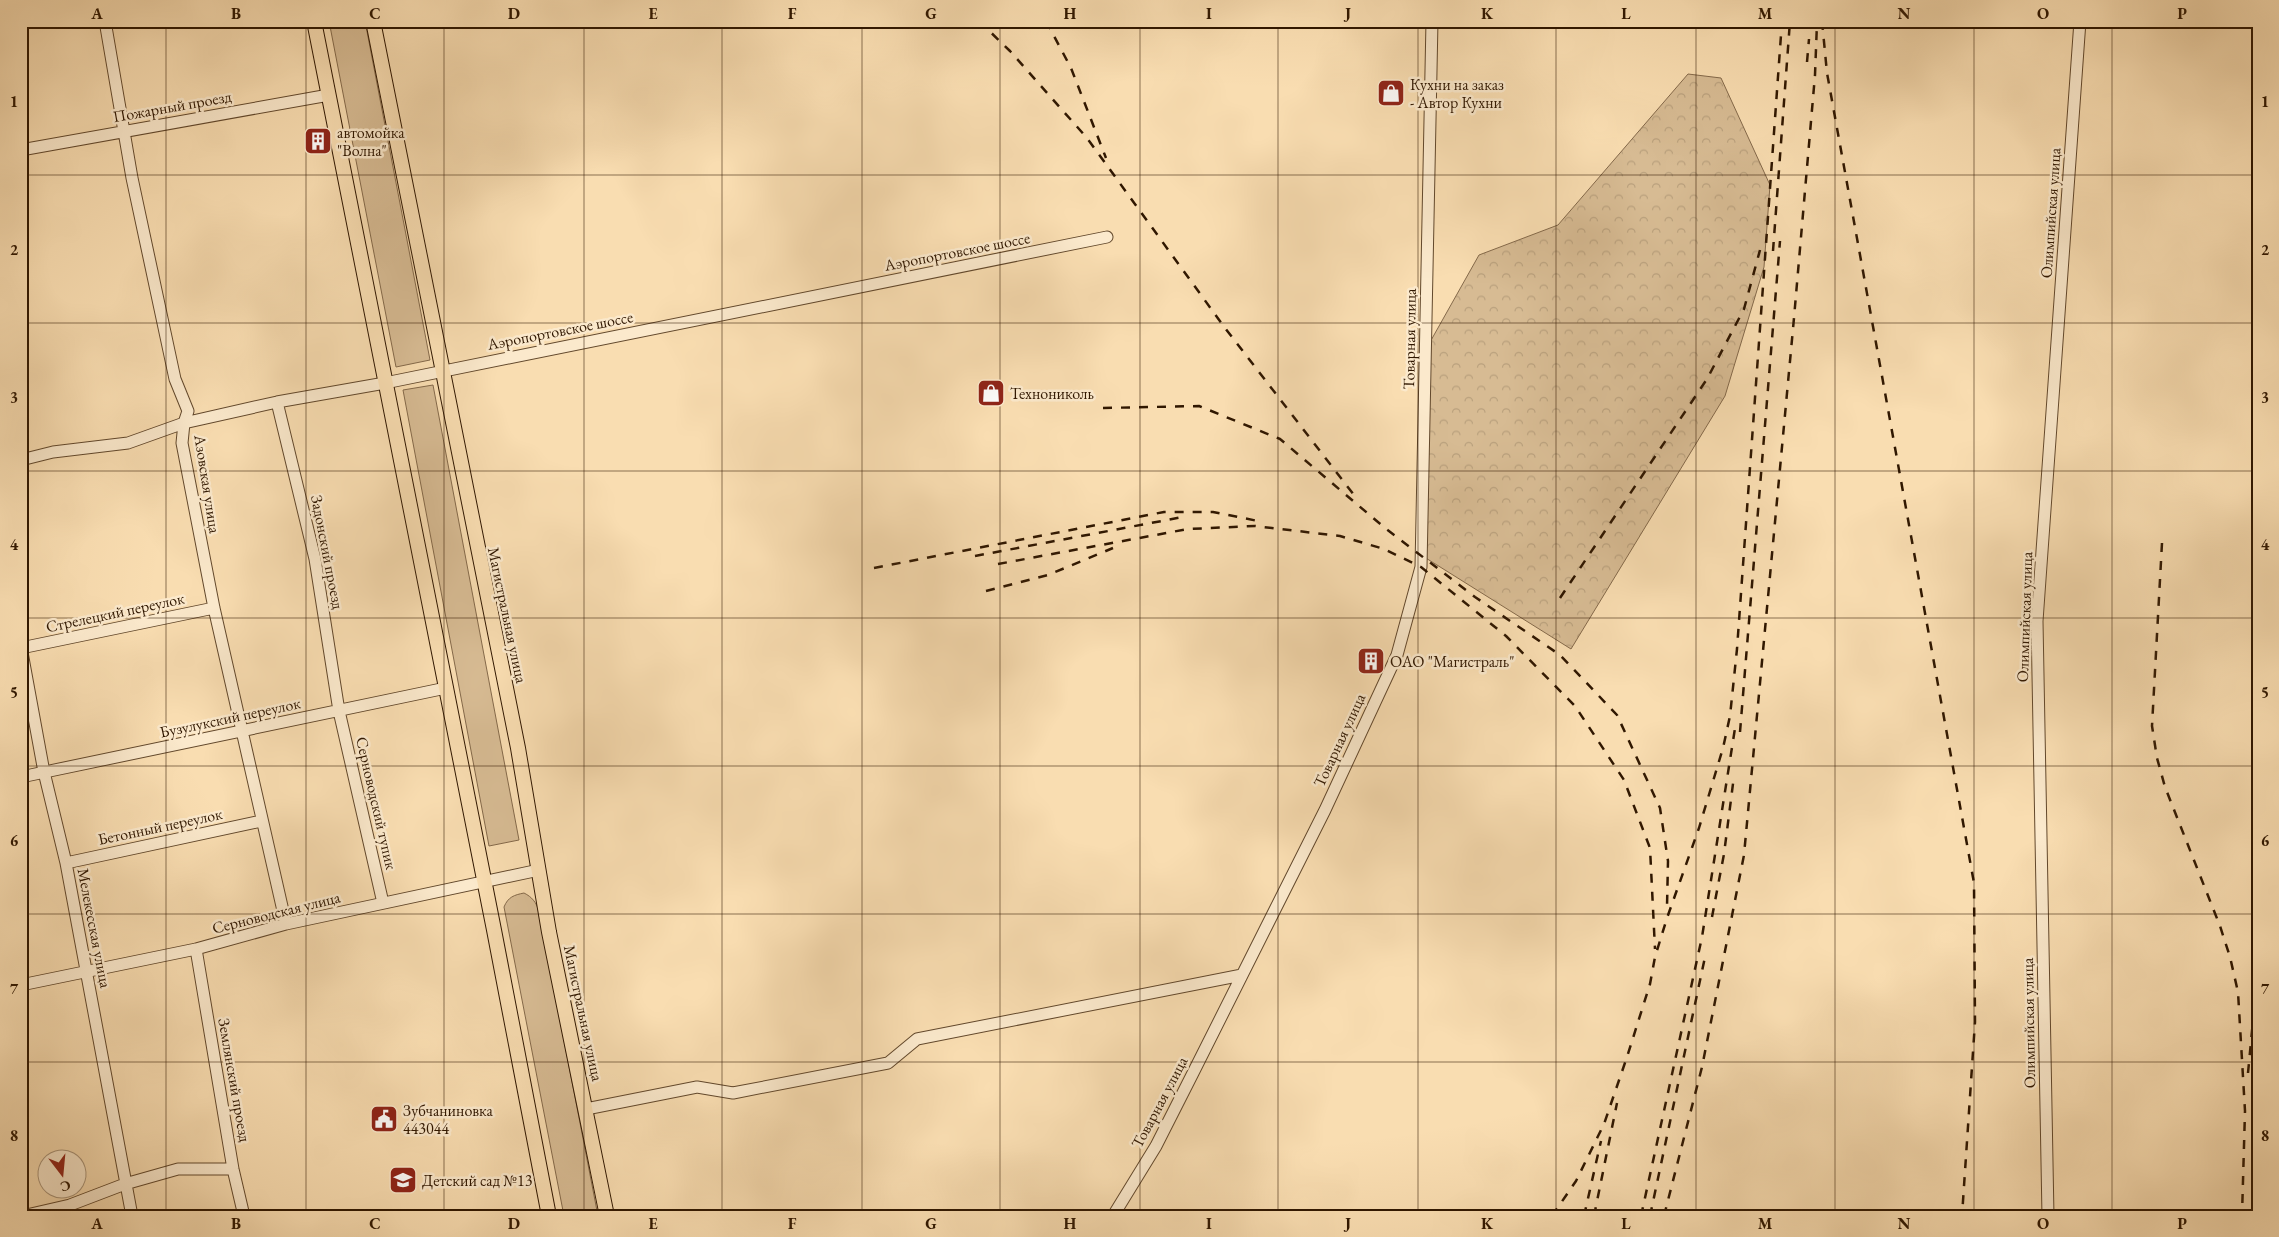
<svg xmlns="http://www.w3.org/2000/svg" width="2279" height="1237" font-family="'EB Garamond',serif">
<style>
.green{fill:#d7bb93;stroke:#84694a}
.forest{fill:url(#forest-crowns);stroke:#84694a}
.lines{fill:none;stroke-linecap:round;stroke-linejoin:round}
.minor-casing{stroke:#62482c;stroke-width:13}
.major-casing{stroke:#301700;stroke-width:16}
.minor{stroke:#fbe9cc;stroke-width:11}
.major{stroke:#f9ddb1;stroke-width:14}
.rail{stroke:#301700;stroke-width:2.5;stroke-dasharray:9 9;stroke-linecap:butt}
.grid{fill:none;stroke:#301700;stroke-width:1;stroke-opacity:0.55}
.labels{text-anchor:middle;stroke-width:5;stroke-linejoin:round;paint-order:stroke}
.poi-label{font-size:16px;fill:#301700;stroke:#fbe9cc;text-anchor:start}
.street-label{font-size:16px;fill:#301700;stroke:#fbe9cc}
.neatline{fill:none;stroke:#301700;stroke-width:2}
.grid-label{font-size:16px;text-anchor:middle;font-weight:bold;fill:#301700}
</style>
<defs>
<pattern id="forest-crowns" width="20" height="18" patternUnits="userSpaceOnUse" patternTransform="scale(1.25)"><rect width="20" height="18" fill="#d7bb93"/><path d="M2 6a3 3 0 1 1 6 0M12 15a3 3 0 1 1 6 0" fill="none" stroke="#b9a07d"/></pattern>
</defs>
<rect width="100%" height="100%" fill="#f9ddb1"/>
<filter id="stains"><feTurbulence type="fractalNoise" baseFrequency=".004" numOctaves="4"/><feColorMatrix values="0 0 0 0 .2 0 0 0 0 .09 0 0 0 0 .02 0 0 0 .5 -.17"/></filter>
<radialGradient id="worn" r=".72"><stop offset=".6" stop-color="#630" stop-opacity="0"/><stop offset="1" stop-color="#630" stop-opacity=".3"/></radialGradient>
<path class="green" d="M329 21H365L430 360 396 367Z
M433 385 519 840 489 846 403 390Z
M524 893C532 897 536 902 539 911L598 1216H564L504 907C508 897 514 895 524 893Z"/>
<path class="forest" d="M1688 74 1721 78 1770 185 1764 267 1725 396 1571 649 1421 555 1425 351 1479 255 1558 225Z"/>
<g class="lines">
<g class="minor-casing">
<path id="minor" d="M105 21 132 178 175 379 188 411 184 423 182 443 214 608 286 924
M21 150 329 95
M277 402 315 559 339 711 383 903
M21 460 53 452 128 443 184 423 277 402 385 383 1107 237
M21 647 44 772 66 863 132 1216
M21 648 214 608
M21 777 446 688
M66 863 261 821
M196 949 233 1169 244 1216
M21 985 196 949 286 924 539 870
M586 1109 697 1087 733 1093 888 1063 917 1039 1242 975
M22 1216 70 1205 125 1184 178 1169H233
M1113 1216 1156 1146 1193 1073 1325 810 1397 655 1421 567 1432 21
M2048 1216 2037 621 2080 21"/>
</g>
<g class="major-casing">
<path id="major" d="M314 21 494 930 549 1216
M373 21 518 748 549 932 607 1216"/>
</g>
<use href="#minor" class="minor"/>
<use href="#major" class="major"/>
<path class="rail" d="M979 21 1010 51 1087 138 1225 328 1354 495
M1046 21 1071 68 1106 158
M1822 21 1827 73 1974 883 1975 1022 1962 1216
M1807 62 1809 39
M1773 251 1790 21
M1103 408 1199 406 1280 439 1385 528 1475 597 1560 655 1617 715 1660 808 1668 861 1667 907
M2162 543 2152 726 2157 758 2165 787 2220 926 2230 957 2238 992 2245 1111 2242 1216
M975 556 1183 517
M998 564 1188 529 1255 526 1340 536 1384 549 1421 567 1506 636 1575 706 1624 780 1650 848 1655 949
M874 568 1164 512H1213L1263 522
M986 591 1048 575 1113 548
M1560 598 1707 379 1744 309 1760 250
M1740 732 1780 241
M1712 917 1724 854 1734 776
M2248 1073 2254 1010 2258 991
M1552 1216 1576 1181 1604 1124 1627 1057 1650 984 1655 957 1667 918 1699 828 1723 748 1730 716 1737 649 1782 21
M1584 1216 1601 1141
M1594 1216 1617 1103
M1641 1216 1702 937 1736 722
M1650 1216 1705 957
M1664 1216 1702 1067 1744 855 1794 318 1815 75 1817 23"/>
</g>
<path class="grid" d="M166 21V1216M306 21V1216M444 21V1216M584 21V1216M722 21V1216M862 21V1216M1000 21V1216M1140 21V1216M1278 21V1216M1418 21V1216M1556 21V1216M1696 21V1216M1835 21V1216M1974 21V1216M2112 21V1216M21 175H2258M21 323H2258M21 471H2258M21 618H2258M21 766H2258M21 914H2258M21 1062H2258"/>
<defs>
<g id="shop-square" transform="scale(1.4375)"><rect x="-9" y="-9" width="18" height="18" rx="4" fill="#8f2418" stroke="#fbe9cc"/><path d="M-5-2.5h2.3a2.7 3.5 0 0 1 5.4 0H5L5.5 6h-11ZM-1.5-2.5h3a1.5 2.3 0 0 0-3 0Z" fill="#fff"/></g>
<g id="building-square" transform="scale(1.4375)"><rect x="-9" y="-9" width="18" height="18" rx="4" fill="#8f2418" stroke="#fbe9cc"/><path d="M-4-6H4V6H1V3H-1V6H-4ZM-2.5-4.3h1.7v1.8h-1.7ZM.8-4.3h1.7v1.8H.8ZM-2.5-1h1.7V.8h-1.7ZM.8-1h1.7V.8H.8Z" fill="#fff"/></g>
<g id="civic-square" transform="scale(1.4375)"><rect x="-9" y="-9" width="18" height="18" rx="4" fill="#8f2418" stroke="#fbe9cc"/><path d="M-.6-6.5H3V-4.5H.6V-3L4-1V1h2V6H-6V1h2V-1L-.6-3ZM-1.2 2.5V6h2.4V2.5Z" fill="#fff"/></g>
<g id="school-square" transform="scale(1.4375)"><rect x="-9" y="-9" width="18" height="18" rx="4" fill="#8f2418" stroke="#fbe9cc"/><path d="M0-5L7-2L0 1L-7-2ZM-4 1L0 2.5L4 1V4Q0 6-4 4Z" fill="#fff"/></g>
</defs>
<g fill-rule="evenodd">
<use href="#shop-square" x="1391" y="93"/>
<use href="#building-square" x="318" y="141"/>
<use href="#shop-square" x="991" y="393"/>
<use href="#building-square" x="1371" y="661"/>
<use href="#civic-square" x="384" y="1119"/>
<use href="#school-square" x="403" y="1180"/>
</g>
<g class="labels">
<g class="poi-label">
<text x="1410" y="90">Кухни на заказ<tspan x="1410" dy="18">- Автор Кухни</tspan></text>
<text x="337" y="138">автомойка<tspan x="337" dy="18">"Волна"</tspan></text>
<text x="1010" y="399">Технониколь</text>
<text x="1390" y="667">ОАО "Магистраль"</text>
<text x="403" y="1116">Зубчаниновка<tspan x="403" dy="18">443044</tspan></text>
<text x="422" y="1186">Детский сад №13</text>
</g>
<g class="street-label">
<text transform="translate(172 106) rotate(-10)" y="6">Пожарный проезд</text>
<text transform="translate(2050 213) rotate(-86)" y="6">Олимпийская улица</text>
<text transform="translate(957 251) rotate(-11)" y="6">Аэропортовское шоссе</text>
<text transform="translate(560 330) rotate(-11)" y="6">Аэропортовское шоссе</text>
<text transform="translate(1409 339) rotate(-89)" y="6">Товарная улица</text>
<text transform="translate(208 484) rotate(81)" y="6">Азовская улица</text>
<text transform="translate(328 552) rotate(79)" y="6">Задонский проезд</text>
<text transform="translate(115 612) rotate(-12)" y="6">Стрелецкий переулок</text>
<text transform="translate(508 615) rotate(78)" y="6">Магистральная улица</text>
<text transform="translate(2024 617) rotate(-88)" y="6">Олимпийская улица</text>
<text transform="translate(230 717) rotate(-12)" y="6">Бузулукский переулок</text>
<text transform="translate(1339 740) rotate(-65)" y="6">Товарная улица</text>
<text transform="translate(377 803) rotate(77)" y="6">Серноводский тупик</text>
<text transform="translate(160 826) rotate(-12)" y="6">Бетонный переулок</text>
<text transform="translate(276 912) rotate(-14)" y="6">Серноводская улица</text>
<text transform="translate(95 928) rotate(79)" y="6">Мелекесская улица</text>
<text transform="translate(584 1013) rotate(78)" y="6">Магистральная улица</text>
<text transform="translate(2028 1023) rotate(-91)" y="6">Олимпийская улица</text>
<text transform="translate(235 1080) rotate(80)" y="6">Землянский проезд</text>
<text transform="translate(1159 1102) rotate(-62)" y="6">Товарная улица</text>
</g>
</g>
<rect width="2279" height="1237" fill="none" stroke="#f9ddb1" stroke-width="55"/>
<g transform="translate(62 1174) rotate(164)"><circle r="24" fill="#fbe9cc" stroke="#aa957a"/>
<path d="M0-4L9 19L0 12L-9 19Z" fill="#8f2418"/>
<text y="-8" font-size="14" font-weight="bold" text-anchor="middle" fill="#301700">С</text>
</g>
<rect x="28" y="28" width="2224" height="1182" class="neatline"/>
<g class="grid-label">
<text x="97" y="19">A</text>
<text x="236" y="19">B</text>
<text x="375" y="19">C</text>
<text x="514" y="19">D</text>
<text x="653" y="19">E</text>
<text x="792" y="19">F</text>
<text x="931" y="19">G</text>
<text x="1070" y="19">H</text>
<text x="1209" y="19">I</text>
<text x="1348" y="19">J</text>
<text x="1487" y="19">K</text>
<text x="1626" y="19">L</text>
<text x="1765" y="19">M</text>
<text x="1904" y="19">N</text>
<text x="2043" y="19">O</text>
<text x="2182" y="19">P</text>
<text x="14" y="107">1</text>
<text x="2265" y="107">1</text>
<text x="14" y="255">2</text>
<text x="2265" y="255">2</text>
<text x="14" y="403">3</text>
<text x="2265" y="403">3</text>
<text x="14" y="550">4</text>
<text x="2265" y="550">4</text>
<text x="14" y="698">5</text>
<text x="2265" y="698">5</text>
<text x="14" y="846">6</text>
<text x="2265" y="846">6</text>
<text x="14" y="994">7</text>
<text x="2265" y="994">7</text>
<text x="14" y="1141">8</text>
<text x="2265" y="1141">8</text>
<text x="97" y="1229">A</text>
<text x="236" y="1229">B</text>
<text x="375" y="1229">C</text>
<text x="514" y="1229">D</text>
<text x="653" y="1229">E</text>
<text x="792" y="1229">F</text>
<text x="931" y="1229">G</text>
<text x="1070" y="1229">H</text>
<text x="1209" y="1229">I</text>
<text x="1348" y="1229">J</text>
<text x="1487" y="1229">K</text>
<text x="1626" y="1229">L</text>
<text x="1765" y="1229">M</text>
<text x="1904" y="1229">N</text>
<text x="2043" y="1229">O</text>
<text x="2182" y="1229">P</text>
</g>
<rect width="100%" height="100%" filter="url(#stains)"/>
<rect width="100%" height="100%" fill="url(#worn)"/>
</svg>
